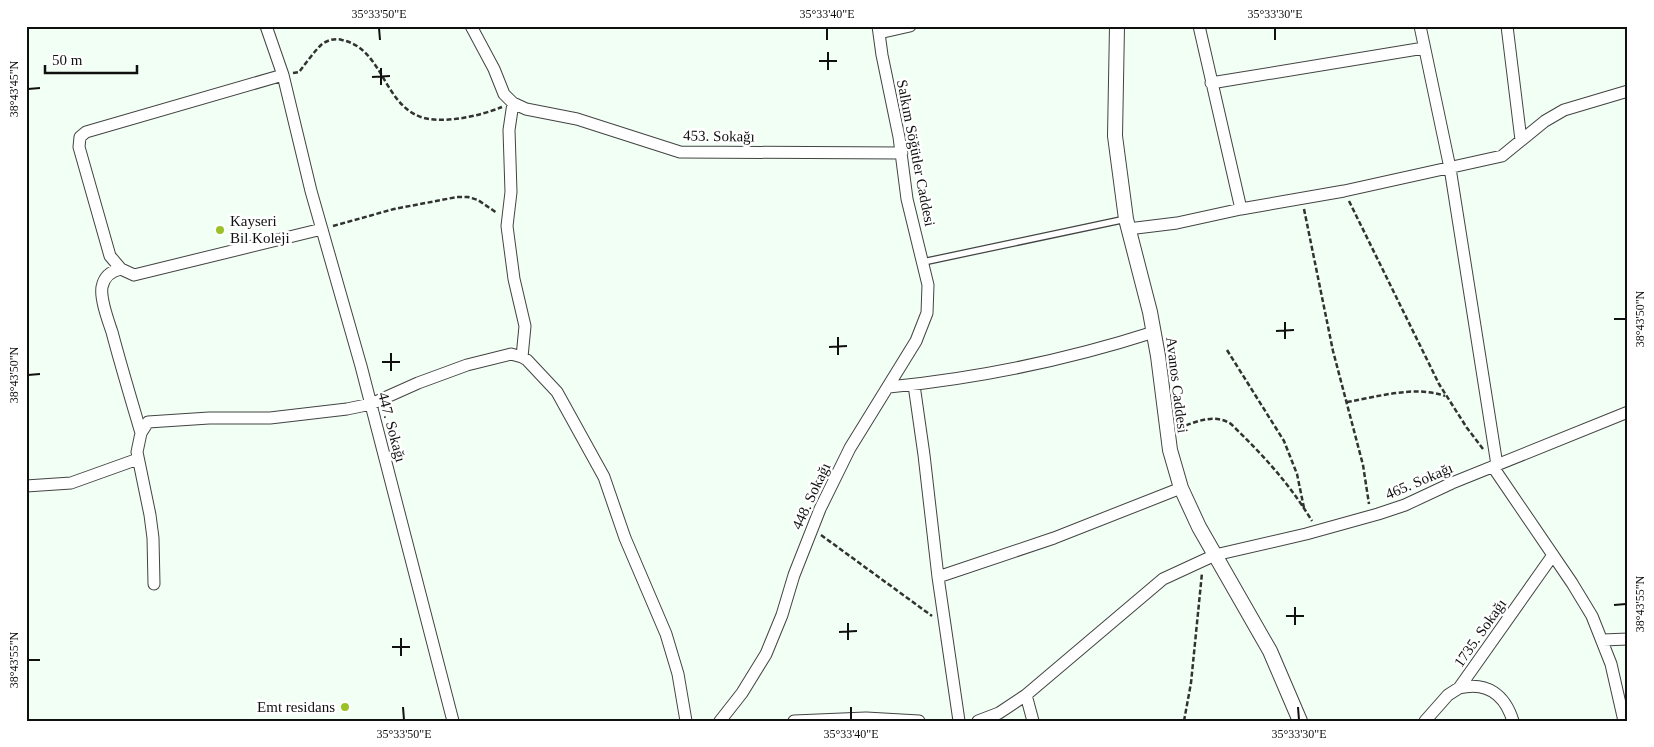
<svg xmlns="http://www.w3.org/2000/svg" width="1654" height="747" font-family="Georgia,serif">
<style>
.lines{fill:none;stroke-linecap:round;stroke-linejoin:round}
.service-casing{stroke:#434343;stroke-width:8}
.minor-casing{stroke:#434343;stroke-width:13}
.tertiary-casing{stroke:#434343;stroke-width:16}
.path{stroke:#323232;stroke-width:2.5;stroke-dasharray:5 2.5;stroke-linecap:butt}
.service{stroke:#fff;stroke-width:5.5}
.minor{stroke:#fff;stroke-width:11}
.tertiary{stroke:#fff;stroke-width:14}
.ticks{fill:none;stroke:#101010;stroke-width:2}
.poi-dot{fill:#9ac126;stroke:#fff;stroke-width:2}
.labels{text-anchor:middle;stroke-width:5;stroke-linejoin:round;paint-order:stroke}
.street-label{font-size:15px;fill:#101010;stroke:#fff}
.poi-label{font-size:15px;fill:#101010;stroke:#fff;text-anchor:start}
.neatline{fill:none;stroke:#101010;stroke-width:2}
.ticks-label{font-size:12px;text-anchor:middle;fill:#101010}
</style>
<rect width="100%" height="100%" fill="#f2fff4"/>
<g class="lines">
<g class="service-casing">
<path id="service" d="M923 262 1126 219"/>
</g>
<g class="minor-casing">
<path id="minor" d="M266 26 283 75 311 191 361 366 453 721
M471 26 494 69 504 94 513 103 526 109 577 119 680 152 902 153
M1199 26 1241 209
M1420 26 1450 168 1497 465
M1507 26 1521 140
M879 33 910 26
M283 75 86 132 80 137 79 147 110 256 121 269 134 275 322 229
M1211 83 1424 48
M513 103 509 130 511 192 507 226 514 279 525 326 522 357
M1128 229 1177 223 1241 209 1344 191 1502 156 1545 121 1564 110 1628 91
M121 269C111 271 104 277 102 287 100 299 108 320 112 332 121 366 131 399 141 433
M914 385 924 455 938 577 959 721
M889 387C980 378 1067 360 1154 332
M1493 467 1572 583 1592 616 1611 664 1624 721
M26 486 71 483 138 459
M938 577 1054 538 1181 488
M154 584 153 538 150 515 137 452 141 433 148 422 209 418H270L347 409 371 404 418 383 467 365 511 354 522 357 527 360 557 392 604 477 625 538 666 634 678 674 686 721
M1603 640 1628 639
M1459 688C1487 681 1505 695 1513 721
M1026 695 1033 721
M720 721 742 693 766 654 782 615 794 575 820 509 850 448 916 341 927 313 928 285 907 199 899 137 882 55 878 26
M794 721 866 718 919 721
M978 721 999 713 1026 695 1163 579 1215 555 1306 534 1378 514 1405 505 1452 483 1628 412
M1425 721 1448 695 1459 688 1553 555"/>
</g>
<g class="tertiary-casing">
<path id="tertiary" d="M1117 26 1115 136 1126 219 1150 312 1158 356 1170 450 1181 488 1199 527 1270 651 1300 721"/>
</g>
<path class="path" d="M293 73 299 72C306 63 313 53 321 45 327 40 335 38 342 40 381 48 383 99 416 115 438 126 480 116 502 107
M1349 201 1439 384 1467 428 1483 449
M1304 209 1333 351 1363 465 1369 504
M333 226 394 209 457 197H468L478 200 497 213
M1227 350 1284 441 1297 474 1304 508
M1347 402C1377 397 1415 385 1445 396
M1179 428C1195 422 1215 413 1231 424 1263 455 1289 483 1312 521
M821 535 932 616
M1184 721 1191 683 1202 573"/>
<use href="#service" class="service"/>
<use href="#minor" class="minor"/>
<use href="#tertiary" class="tertiary"/>
</g>
<path class="ticks" d="M379 28 380 40M827 28V40M1275 28V40M828 52V70M819 61H837M381 68V85M372 77 390 76M28 89 40 88M1614 319H1626M1285 322V339M1276 331 1294 330M838 337V355M829 347 847 346M391 353V371M382 362H400M28 375 40 374M1614 605 1626 604M1295 607V625M1286 616H1304M848 623V640M839 632 857 631M401 638V656M392 647H410M28 660H40M403 707 404 720M851 707V720M1298 707 1299 720"/>
<g class="poi-dot">
<circle cx="220" cy="230" r="5"/>
<circle cx="345" cy="707" r="5"/>
</g>
<g class="labels">
<g class="street-label">
<text transform="translate(719 136) rotate(1)" y="5">453. Sokağı</text>
<text transform="translate(916 153) rotate(79)" y="5">Salkım Söğütler Caddesi</text>
<text transform="translate(1177 385) rotate(83)" y="5">Avanos Caddesi</text>
<text transform="translate(392 427) rotate(75)" y="5">447. Sokağı</text>
<text transform="translate(1419 481) rotate(-23)" y="5">465. Sokağı</text>
<text transform="translate(811 496) rotate(-65)" y="5">448. Sokağı</text>
<text transform="translate(1480 633) rotate(-55)" y="5">1735. Sokağı</text>
</g>
<g class="poi-label">
<text x="230" y="226">Kayseri<tspan x="230" dy="17">Bil Koleji</tspan></text>
<text x="335" y="712" text-anchor="end">Emt residans</text>
</g>
</g>
<rect width="1654" height="747" fill="none" stroke="#ffffff" stroke-width="55"/>
<path d="M45 65v8h92v-8" fill="none" stroke="#101010" stroke-width="2.5"/>
<text x="52" y="65" font-size="15" fill="#101010" stroke="#ffffff" stroke-width="4" paint-order="stroke">50 m</text>
<rect x="28" y="28" width="1598" height="692" class="neatline"/>
<g class="ticks-label">
<text x="379" y="18">35°33'50"E</text>
<text x="827" y="18">35°33'40"E</text>
<text x="1275" y="18">35°33'30"E</text>
<text transform="translate(14 89) rotate(-90)" y="4">38°43'45"N</text>
<text transform="translate(1640 319) rotate(-90)" y="4">38°43'50"N</text>
<text transform="translate(14 375) rotate(-90)" y="4">38°43'50"N</text>
<text transform="translate(1640 604) rotate(-90)" y="4">38°43'55"N</text>
<text transform="translate(14 660) rotate(-90)" y="4">38°43'55"N</text>
<text x="404" y="738">35°33'50"E</text>
<text x="851" y="738">35°33'40"E</text>
<text x="1299" y="738">35°33'30"E</text>
</g>
</svg>
